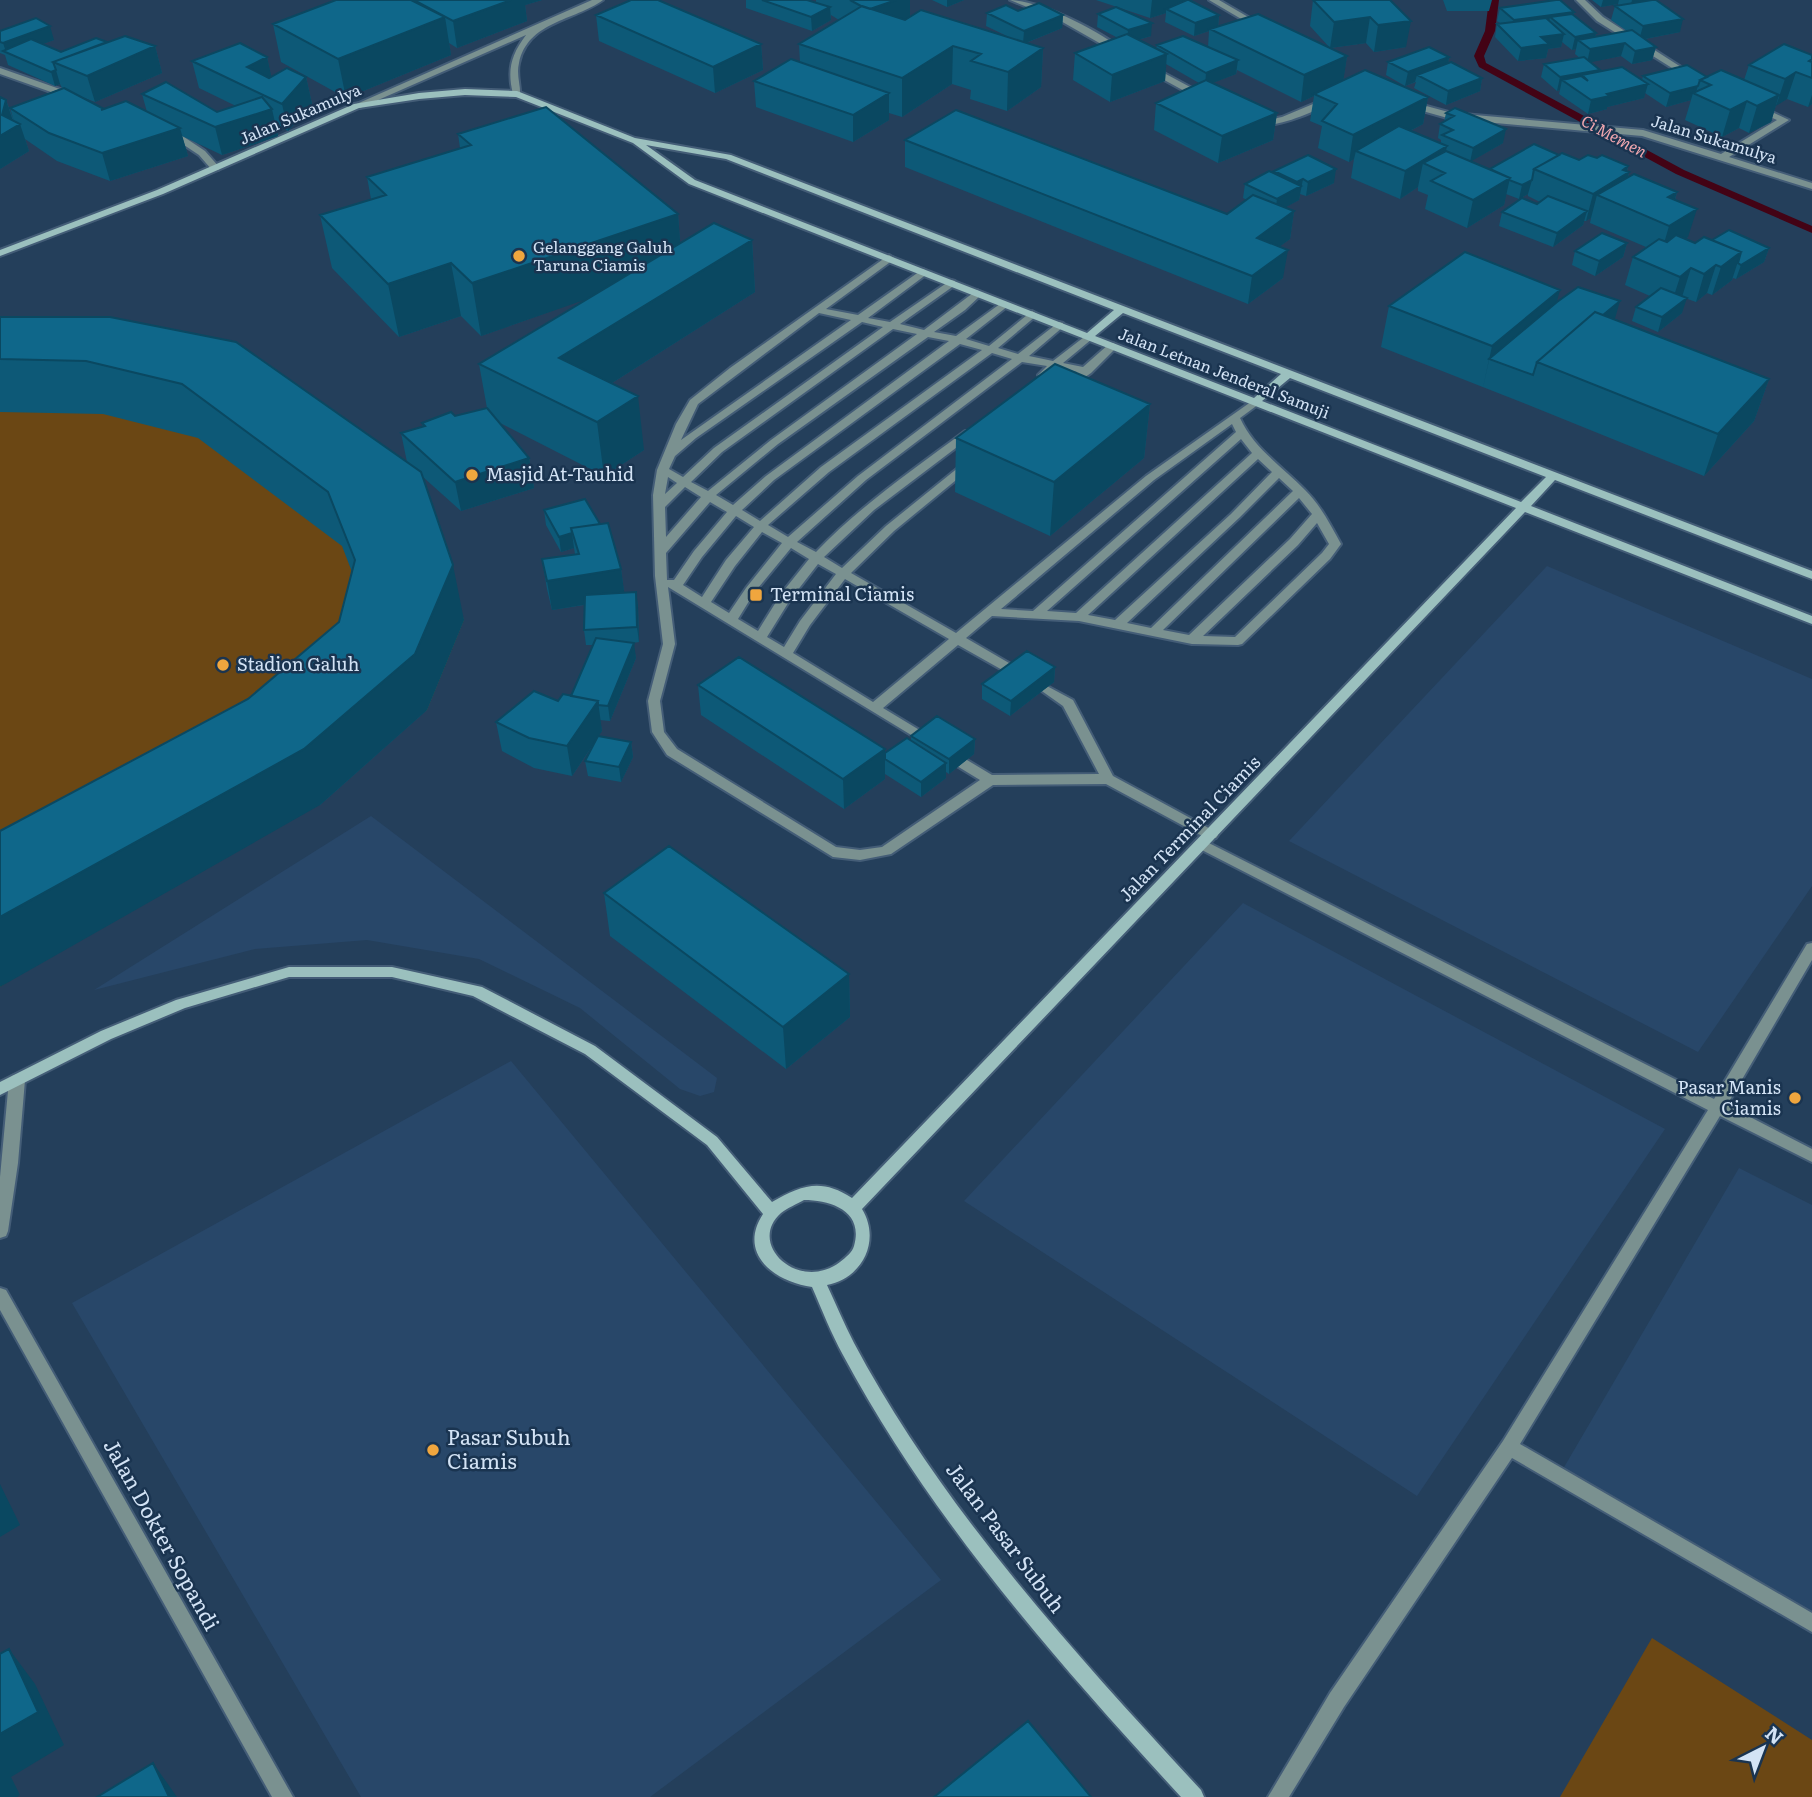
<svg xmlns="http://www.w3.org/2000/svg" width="1812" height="1797" font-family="Literata,serif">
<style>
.built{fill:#284769}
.green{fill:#6b4714}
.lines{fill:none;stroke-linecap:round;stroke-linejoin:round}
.stream{fill:#430315;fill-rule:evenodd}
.lane-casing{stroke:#445d77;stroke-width:4}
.street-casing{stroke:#445d77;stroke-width:4}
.secondary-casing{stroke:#445d77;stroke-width:4}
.lane{fill:#7a9190;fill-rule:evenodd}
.street{fill:#7a9190;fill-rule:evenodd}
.secondary{fill:#9bc0be;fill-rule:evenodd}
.wall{fill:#0d5977}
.shaded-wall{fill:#0a4861}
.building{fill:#0f678a;stroke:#0a4861;stroke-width:2}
.poi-dot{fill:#f0a63e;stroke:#1a3450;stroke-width:2.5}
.labels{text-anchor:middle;stroke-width:5;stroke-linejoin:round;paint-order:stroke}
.far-street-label{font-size:16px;fill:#d3e3f5;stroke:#1a3450}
.far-water-label{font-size:16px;font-style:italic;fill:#f2a8b0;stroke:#1a3450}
.far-poi-label{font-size:16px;fill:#d3e3f5;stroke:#1a3450;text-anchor:start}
.poi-label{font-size:18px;fill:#d3e3f5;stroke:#1a3450;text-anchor:start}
.street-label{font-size:18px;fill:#d3e3f5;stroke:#1a3450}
.near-poi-label{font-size:21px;fill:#d3e3f5;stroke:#1a3450;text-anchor:start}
.near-street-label{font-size:21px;fill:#d3e3f5;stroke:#1a3450}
</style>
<rect width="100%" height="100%" fill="#243f5b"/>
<path class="built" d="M1547 566 1812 679V886L1698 1052 1289 841Z
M371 816 717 1078 714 1092 700 1096 680 1089 580 1008 479 959 367 940 255 949 94 990Z
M1243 903 1665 1129 1417 1496 964 1201Z
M511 1061 941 1580 650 1797H361L72 1303Z
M1739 1168 1812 1205V1616L1563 1469Z"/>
<path class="green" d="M127 370 432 526 464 620 427 710 0 987V372Z
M1652 1638 1812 1740V1797H1560Z"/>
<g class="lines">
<path class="stream" d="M1489 0H1499L1495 31 1484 56 1486 63 1684 170 1812 226V233L1676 174 1479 67 1474 56 1485 31Z"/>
<g class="lane-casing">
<path id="lane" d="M889 255 894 258 893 260 826 309 858 315 923 269 928 272 927 274 868 318 890 322 951 280 955 281V285L900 324 924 330 977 290 982 293 981 295 965 310 934 332 956 336 1004 301 1009 304 1008 306 966 339 989 346 1032 311 1037 314 1036 316 998 348 1018 354 1059 322 1063 323V327L1029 356 1053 361 1088 334 1093 337 1092 339 1063 363 1083 367 1109 344 1113 343 1118 346 1091 373 1069 388 1064 385 1077 372 1057 368 1043 378 1038 375 1047 366 1022 362 866 480 797 542 816 552C860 506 914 469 965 431H973V435L874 510 824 557 842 568 886 526 964 463H972V467L894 531 851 573 956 633 1146 476 1255 399 1259 400V404L1240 418C1254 449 1283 467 1305 490 1321 506 1330 524 1341 544L1330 559 1242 644 1238 645 1192 644 1079 621 992 616 966 638 1021 670 1023 673 1021 676H1013L958 645 883 708 931 737 933 740 926 744 668 587 675 644 660 701 664 732 677 749 836 847 860 850 882 847 980 780 957 766 955 763 957 760H967L992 775 1099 774 1063 706 1039 689 1045 685 1073 700 1113 776 1216 832 1218 835 1216 838H1206L1106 784 993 785 891 854 860 860 833 857 667 755 652 732 648 701 663 644 655 576 653 495 657 470 676 424 690 400 730 368ZM819 313 851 320 681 440 698 404ZM862 322 883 327 714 448 683 477 669 469 675 456 696 438ZM893 329 917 334 771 440 708 491 691 482 722 452ZM928 337 949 341 766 476 733 505 716 495 778 444ZM960 344 982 350 821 467 760 521 742 510 774 480ZM992 353 1012 359 858 476 788 537 768 525 829 472ZM1232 424 1236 432 1033 611 1001 609 1154 480ZM1241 439 1252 453 1076 613 1047 611ZM1258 459 1272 472 1231 514 1115 620 1088 615ZM668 477 677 483 665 494ZM1279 478 1293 491 1151 628 1127 623 1239 518ZM685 487 701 497 666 537 665 507ZM1299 498 1312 514 1290 539 1189 635 1163 630ZM710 502 727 512 694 551 674 580H667L666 553ZM736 516 754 527 726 560 702 597 683 585 702 557ZM1317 523 1329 544 1322 553 1235 637 1203 636 1298 545ZM762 532 782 543 746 588 729 613 711 602 735 566ZM791 548 809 559 781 594 758 631 738 619 754 593ZM818 564 836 574 800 621 784 647 767 637 790 600ZM845 579 949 639 873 702 793 653 810 625Z
M1201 839 1714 1099 1807 944 1812 943V960L1727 1105 1812 1149V1162L1720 1116 1520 1444 1812 1613V1632L1512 1458 1344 1707 1289 1797H1268L1330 1693 1503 1441 1708 1110 1196 847 1194 844 1196 841Z"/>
</g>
<g class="street-casing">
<path id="street" d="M592 0H603C574 21 528 21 519 63 516 75 521 86 520 96L513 94C507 70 511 55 526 35L360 108 352 106Z
M1010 0C1039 0 1102 32 1124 51L1117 53 1059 20Z
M1209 0H1219L1267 28 1260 30Z
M1576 0H1585L1603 17 1695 76 1688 78 1597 21Z
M1149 65 1205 95 1206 97 1199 99 1146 70 1145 68Z
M0 68 74 94 75 96 68 98 0 74Z
M1325 99 1332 101C1318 111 1269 132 1253 123L1282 117Z
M1408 101 1452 113 1643 130 1721 154 1777 120 1754 110V106L1757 105 1789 120 1729 157 1812 183V189L1642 136 1451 119 1405 106 1403 104Z
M166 129H172L205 151 220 168 218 170H212L199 155 166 133Z
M17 1074 22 1076 25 1080 18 1163 8 1231 6 1236 0 1238V1177L9 1080 12 1076Z
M0 1288 6 1290 293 1797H272L0 1310Z"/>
</g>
<g class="secondary-casing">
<path id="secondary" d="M465 89 517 91 635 138 731 155 1812 571V579L1555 480 1531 506 1812 616V624L1525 512 862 1209C881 1240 863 1278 827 1285 836 1304 844 1324 854 1343 941 1507 1075 1654 1201 1790L1204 1797H1181C1056 1661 931 1519 843 1355 831 1333 822 1310 812 1287 775 1282 737 1254 763 1214L707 1145 585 1054 473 996 392 977H289L185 1008 111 1039 0 1095V1082L101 1031 176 1000 289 967H392L482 987 595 1046 717 1137 772 1202C802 1185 821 1178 852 1198L1516 508 689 184 633 143 516 97 465 95 419 99 359 108 163 194 0 256V250L157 190 354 104 419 93ZM646 145 726 159 1114 310 1087 333 695 180ZM1123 313 1281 374 1254 398 1095 336ZM1290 378 1546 477 1521 502 1262 401ZM804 1200C831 1200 864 1211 854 1246 852 1253 846 1257 840 1262 799 1293 746 1244 781 1213 787 1208 797 1204 804 1200Z"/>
</g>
<use href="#lane" class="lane"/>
<use href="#street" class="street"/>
<use href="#secondary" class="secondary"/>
</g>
<path class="wall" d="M336 0H542L525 5 527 21 457 48 449 43 451 55 346 98 281 62 273 24Z
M746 0H807L816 3V0H910V17L1011 38 986 26 987 13 1018 11 1063 15 1062 28 1026 43 1043 48 1041 87 1007 111 970 99 971 90 952 84 902 117 889 113V120L853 142 756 107 754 81 800 62 799 44 839 20 831 15V20L812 31 746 8Z
M932 0H964L947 7Z
M1096 0H1191L1219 15 1218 27 1347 56 1343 80 1428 97 1423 124 1410 131 1441 143V140L1438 138 1440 124 1444 122 1446 113 1455 108 1503 143 1471 161 1490 169 1559 155 1579 160 1597 158 1628 166 1627 171 1629 172 1628 177 1677 192 1675 200 1688 237 1685 239 1695 243 1712 240 1769 248 1764 262 1736 279 1733 278 1732 280 1712 295 1707 293 1696 302 1682 297V313L1658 332 1632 321 1636 307 1650 296 1625 285 1633 257 1646 247 1590 223 1591 218 1586 221H1584L1583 225 1553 247 1499 226 1502 212 1537 204 1540 202 1528 196V194L1519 199 1506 194 1504 205 1467 228 1425 209 1428 195 1418 191V187L1400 199 1351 178 1354 159 1349 162 1318 148 1322 126 1310 121 1314 96 1301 102 1237 70 1236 74 1212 83 1277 113 1273 140 1218 163 1154 130 1156 103 1199 83 1166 64 1165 81 1110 102 1073 80 1075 53 1118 38 1097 27 1098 14 1151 36 1138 40 1156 49 1157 45 1208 47 1209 31 1194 36 1165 22 1166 13 1150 18Z
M1313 0H1390L1406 47 1374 52 1366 43 1330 48 1310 26Z
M1443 0H1492L1489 11H1447Z
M1592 0H1656L1680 32 1645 39 1656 47 1652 60 1632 64 1621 56 1590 62 1600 70V71L1642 80 1643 76 1707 77 1744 80 1749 65 1812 55V104L1808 107 1787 99 1776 105 1771 122 1749 133 1739 128 1722 137 1685 120 1691 100 1666 107 1645 93 1644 98 1607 107V109L1588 114 1559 94 1560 90 1557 91 1541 77 1544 64 1580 58 1575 54 1576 49 1572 50 1562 42 1561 47 1548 49 1546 58 1518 61 1495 37 1497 24 1500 23 1497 21 1500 8 1574 12V16L1596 33 1595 37 1627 31 1611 20 1615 6H1619L1618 4 1601 7Z
M596 15 761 44 763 70 715 93 599 41Z
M0 31 54 40 42 44 61 52 107 42 155 46 162 73 95 102 82 97 105 109 147 112 142 94 217 112 236 106 199 88 192 61 267 57 271 77H306L312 104 288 131 276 125 278 136 222 155 182 136 188 156 110 181 57 161 25 139 29 151 0 169 6 100 14 121 10 108 62 88 60 84 55 86 8 65 5 55 0 53Z
M1449 57 1448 63 1482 78 1480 91 1446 105 1414 88 1416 82 1405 86 1386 75 1388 62Z
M458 134 678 214 680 243 752 240 755 292 612 383 644 450 604 476 500 423 529 458 534 488 461 511 423 477 464 620 427 710 320 805 248 699 339 622 352 572 342 546 198 438 103 414 0 412V317L407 462 401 433 423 427 422 423 487 408 479 364 588 298 481 336 461 316 399 337 332 268 320 215 371 199 367 177 460 148Z
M905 140 1227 214 1247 200 1243 198 1245 184 1273 173 1274 171 1334 183 1306 196 1300 194 1299 200 1285 207 1294 211 1290 239 1280 246 1283 278 1248 304 905 167Z
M1627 243 1623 257 1595 276 1572 265 1575 251Z
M1557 303 1615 320 1769 379 1754 421 1704 476 1526 404 1381 347 1389 306Z
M1150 404 1144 458 1050 536 955 492 956 438Z
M544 510 621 569 624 592H636L638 607 639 642 633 643 636 658 610 721 600 720 602 731 598 736 631 742 633 757 621 782 588 776 585 761 595 742 572 776 534 768 502 751 496 722 571 696 593 645H586L584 630V605L552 610 547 589 542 559 575 554 574 548 561 552 546 525Z
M1055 667 1054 682 1010 716 982 699V684Z
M698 685 885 749V753L911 741V736L975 739 974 754 949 774 946 772V778L921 797 885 774V779L844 809 701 715Z
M604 893 849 974 850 1017 786 1069 610 936Z"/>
<path class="shaded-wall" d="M509 0H542L525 5 527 21 457 48 453 21Z
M896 0H910V21L868 10Z
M947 0H964L947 7Z
M1152 0H1191L1190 5 1166 9V13L1150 18Z
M1603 0H1619L1618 4 1601 7Z
M1632 0H1654L1629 13Z
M830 7 831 20 812 31 811 17Z
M1574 12 1571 25 1550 17 1548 29 1511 34 1514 20Z
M1063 15 1062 28 1023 44 1024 31Z
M1219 15 1218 28 1210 29 1209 31 1194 36 1195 23Z
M445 17 451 55 346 98 338 59Z
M1370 17 1366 43 1330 48 1334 22Z
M1683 19 1680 32 1639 40 1643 26Z
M1411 21 1406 47 1374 52 1378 25Z
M1152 23 1151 36 1127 43 1128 30Z
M50 26 54 40 12 55 6 52 3 43Z
M1596 33 1593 47 1578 40 1576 49 1572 50 1575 37Z
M1564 34 1561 47 1548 49 1546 58 1518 61 1521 48 1541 37Z
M1625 43 1621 56 1587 63 1590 49Z
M761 44 763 70 715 93 713 67Z
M155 46 162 73 95 102 87 76Z
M953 46 952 84 902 117V78Z
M1656 47 1652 60 1632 64 1635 51Z
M1043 48 1041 87 1007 111 1008 72Z
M1167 54 1165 81 1110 102 1112 75Z
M1347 56 1343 83 1314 94V96L1301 102 1304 75Z
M267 57 273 84 247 67Z
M1449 57 1447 71 1417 75 1415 82 1405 86 1408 72Z
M1238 60 1236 74 1205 86 1206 73Z
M56 70 60 84 55 86 51 72Z
M1600 70 1597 84 1588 81 1582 75 1580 87 1562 80 1560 90 1557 91 1560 77Z
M1796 72 1787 99 1776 106 1785 79Z
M306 77 312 104 288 131 282 104Z
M1482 78 1480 91 1446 105 1448 91Z
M1648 84 1644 98 1607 107V109L1588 114 1591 100 1607 94Z
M1698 86 1695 95 1693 93 1691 100 1666 107 1670 93Z
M889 93V120L853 142V115Z
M1779 95 1771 122 1749 133 1757 106Z
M1812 95V104L1808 107Z
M1428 97 1423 124 1365 154 1356 151 1354 159 1349 162 1353 135Z
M6 100 15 127 20 124 29 151 0 169V136L2 115Z
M1747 101 1739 128 1722 137 1730 110Z
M272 109 278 136 222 155 215 127Z
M1277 113 1273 140 1218 163 1222 136Z
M180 128 188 156 110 181 102 153Z
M1506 129 1503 143 1470 162 1473 148Z
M1447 146 1442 172 1423 163 1418 187 1400 199 1405 171Z
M1628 166 1626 174 1629 172 1622 200 1597 195 1591 218 1586 221 1593 194Z
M1336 169 1334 183 1306 196 1308 182Z
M1510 178 1504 205 1467 228 1473 200Z
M1303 179 1299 200 1275 213 1277 199 1296 189 1297 182Z
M1532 180 1528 194 1519 199 1522 185Z
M1677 192 1669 219 1668 197Z
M1697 209 1688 237 1661 254 1669 226Z
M1294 211 1290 239 1253 266 1257 238Z
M1587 211 1583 225 1553 247 1557 233Z
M678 214 682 266 481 336 472 283Z
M752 240 755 292 571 409 559 358Z
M1627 243 1623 257 1595 276 1599 261Z
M1769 248 1764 262 1736 279 1741 265Z
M1288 250 1283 278 1248 304 1252 276Z
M1741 252 1732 280 1712 295 1721 267Z
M451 263 461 316 399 337 388 284Z
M1716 265 1707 293 1696 302 1704 274Z
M1691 268 1682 297 1671 305 1680 277Z
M1560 290 1549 331 1489 359 1483 388 1492 346Z
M1687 298 1682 313 1658 332 1662 317Z
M1620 301 1612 329 1545 365Z
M1769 379 1754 421 1704 476 1718 434Z
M638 396 644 450 604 476 597 422Z
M1150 404 1144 458 1050 536 1054 482Z
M529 458 534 488 461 511 455 482Z
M572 533 574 548 561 552 559 537Z
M453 565 464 620 427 710 320 805 0 987V917Z
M621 569 625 598 552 610 547 581Z
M636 592 638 607 639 642 637 627Z
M634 643 636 658 610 721 608 706Z
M1055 667 1054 682 1010 716 1011 701Z
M598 701 602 731 572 776 567 746Z
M975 739 974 754 949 774V759Z
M631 742 633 757 621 782 619 767Z
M885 749V779L844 809 843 779Z
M946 763V778L921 797V782Z
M849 974 850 1017 786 1069 783 1027Z
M0 1484 20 1525 0 1537Z
M9 1649 35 1684 64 1745 11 1777 20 1795 17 1797H0V1734Z
M153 1763 177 1797H169Z"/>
<path class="building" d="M336 0H411L445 17 338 59 273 24Z
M414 0H511L453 21Z
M631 0H658L761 44 713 67 596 15Z
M762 0H807L830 7 811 17Z
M850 0H896L870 9 861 6Z
M1187 0H1189L1219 15 1195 23 1166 9Z
M1313 0H1390L1411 21 1378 25 1370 17 1334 22Z
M1556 0H1560L1574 12 1514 20 1500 8Z
M1652 0H1656L1683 19 1643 26 1615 6Z
M1039 3 1063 15 1024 31 987 13 1006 5 1018 11Z
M862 6 905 20 921 10 1043 48 1008 72 971 61 981 54 953 46 902 78 799 44Z
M1116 7 1152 23 1128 30 1098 14Z
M1258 14 1347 56 1304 75 1210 29Z
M1572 14 1596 33 1575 37 1550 17Z
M36 18 50 26 3 43 0 42V31Z
M1546 18 1564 34 1541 37 1549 44 1521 48 1497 24Z
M1632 30 1656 47 1635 51 1625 43 1590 49 1578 40Z
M1127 34 1167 54 1112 75 1075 53Z
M125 36 155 46 87 76 53 62Z
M1183 36 1238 60 1206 73 1157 45Z
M96 38 107 42 53 62 56 70 51 72 3 51 31 39 61 52Z
M240 43 267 57 247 67 269 78 287 68 306 77 282 104 192 61Z
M1784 44 1812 55V59L1809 61 1812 62V78L1796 72 1785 79 1749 65Z
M1429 47 1449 57 1408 72 1388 62Z
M1584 57 1600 70 1560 77 1544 64Z
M791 59 889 93 853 115 754 81Z
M1451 62 1482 78 1448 91 1417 75Z
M1687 65 1707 77 1700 80 1698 86 1670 93 1643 76Z
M1622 67 1648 84 1607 94 1610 96 1591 100 1562 80 1581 76 1588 81 1582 75Z
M1365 70 1428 97 1353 135 1322 121 1337 104 1314 94Z
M1721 70 1779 95 1757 106 1747 101 1730 110 1693 93 1711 85 1700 80Z
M1206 80 1277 113 1222 136 1156 103Z
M166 82 217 112 262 97 272 109 215 127 142 94Z
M64 88 104 109 101 110 126 101 180 128 102 153 49 133 10 108Z
M0 97 6 100 2 115 20 124 0 136Z
M546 107 678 214 472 283 451 263 388 284 320 215 386 195 367 177 471 145 458 134Z
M1455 108 1506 129 1473 148 1442 135 1453 130 1440 124 1454 116 1446 113Z
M956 110 1227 214 1253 195 1294 211 1257 238 1288 250 1252 276 905 140Z
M1399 126 1447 146 1405 171 1356 151Z
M1534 144 1559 155 1534 169 1532 180 1522 185 1509 180 1510 178 1490 169Z
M1446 151 1510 178 1473 200 1431 181 1445 173 1423 163Z
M1562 153 1579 160 1588 155 1597 158 1602 155 1628 166 1623 170 1629 172 1593 194 1534 169Z
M1308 155 1336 169 1308 182 1303 179 1297 182 1274 171Z
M1269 171 1301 186 1277 199 1245 184Z
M1634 174 1677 192 1668 197 1697 209 1669 226 1597 195Z
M1548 196 1587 211 1557 233 1502 212 1522 198 1537 204Z
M714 223 752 240 559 358 638 396 597 422 479 364Z
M1729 230 1769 248 1741 265 1738 263 1741 252 1712 240Z
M1602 233 1627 243 1599 261 1575 251Z
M1676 235 1695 243 1704 237 1741 252 1721 267 1716 265 1704 274 1691 268 1680 277 1633 257 1659 239 1667 242Z
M1465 252 1560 290 1492 346 1389 306Z
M1578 287 1620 301 1603 315 1595 312 1537 362 1533 375 1489 359 1557 302Z
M1661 288 1687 298 1662 317 1636 307Z
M1595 312 1769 379 1718 434 1537 362Z
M0 317H110L236 342 421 472 453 565 415 654 304 749 0 917V831L248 699 339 622 355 560 328 492 182 384 86 361 0 359Z
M1055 364 1150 404 1054 482 956 438Z
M487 408 529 458 455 482 401 433 425 426 422 423 451 412 455 416Z
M585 499 600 524 571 528 572 533 559 537 544 510Z
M608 523 621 569 547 581 542 559 579 554 571 528Z
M636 592 637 627 584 630 585 595Z
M596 638 634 643 608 706 598 705V701L571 696Z
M1027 651 1055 667 1011 701 982 684Z
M739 657 885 749 843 779 698 685Z
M534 691 558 701 563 694 598 701 567 746 529 738 496 722Z
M937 716 975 739 949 759 911 736Z
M598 736 631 742 619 767 585 761Z
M907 738 946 763 921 782 885 759V753Z
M669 846 849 974 783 1027 604 893Z
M9 1649 38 1712 0 1734V1654Z
M1028 1721 1091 1797H934Z
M153 1763 169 1797H97Z"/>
<g class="poi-dot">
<circle cx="519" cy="256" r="7"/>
<circle cx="472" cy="475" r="7"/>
<rect x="749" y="588" width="14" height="14" rx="3.5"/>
<circle cx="223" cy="665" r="7"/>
<circle cx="1795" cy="1098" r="7"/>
<circle cx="433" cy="1450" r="7"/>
</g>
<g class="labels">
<g class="far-street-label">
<text transform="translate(300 114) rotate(-23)" y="6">Jalan Sukamulya</text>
<text transform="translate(1714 139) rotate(17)" y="6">Jalan Sukamulya</text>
<text transform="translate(1224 373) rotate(21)" y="6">Jalan Letnan Jenderal Samuji</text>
</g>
<g class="far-water-label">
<text transform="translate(1614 136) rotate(28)" y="6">Ci Memen</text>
</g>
<g class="far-poi-label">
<text x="533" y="253">Gelanggang Galuh<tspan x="533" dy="18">Taruna Ciamis</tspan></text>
</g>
<g class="poi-label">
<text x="486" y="481">Masjid At-Tauhid</text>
<text x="770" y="601">Terminal Ciamis</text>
<text x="237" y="671">Stadion Galuh</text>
<text x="1781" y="1094" text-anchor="end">Pasar Manis<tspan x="1781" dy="21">Ciamis</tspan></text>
</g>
<g class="street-label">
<text transform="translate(1190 829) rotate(-46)" y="6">Jalan Terminal Ciamis</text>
</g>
<g class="near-poi-label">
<text x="447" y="1445">Pasar Subuh<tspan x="447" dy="24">Ciamis</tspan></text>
</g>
<g class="near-street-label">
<text transform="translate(161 1535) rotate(61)" y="7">Jalan Dokter Sopandi</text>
<text transform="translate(1005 1538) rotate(53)" y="7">Jalan Pasar Subuh</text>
</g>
</g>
<g transform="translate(1763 1748) rotate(42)" stroke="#1a3450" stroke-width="5" paint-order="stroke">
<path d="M0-5L12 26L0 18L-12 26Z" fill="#d3e3f5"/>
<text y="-10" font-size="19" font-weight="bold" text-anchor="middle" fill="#d3e3f5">N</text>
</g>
</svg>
